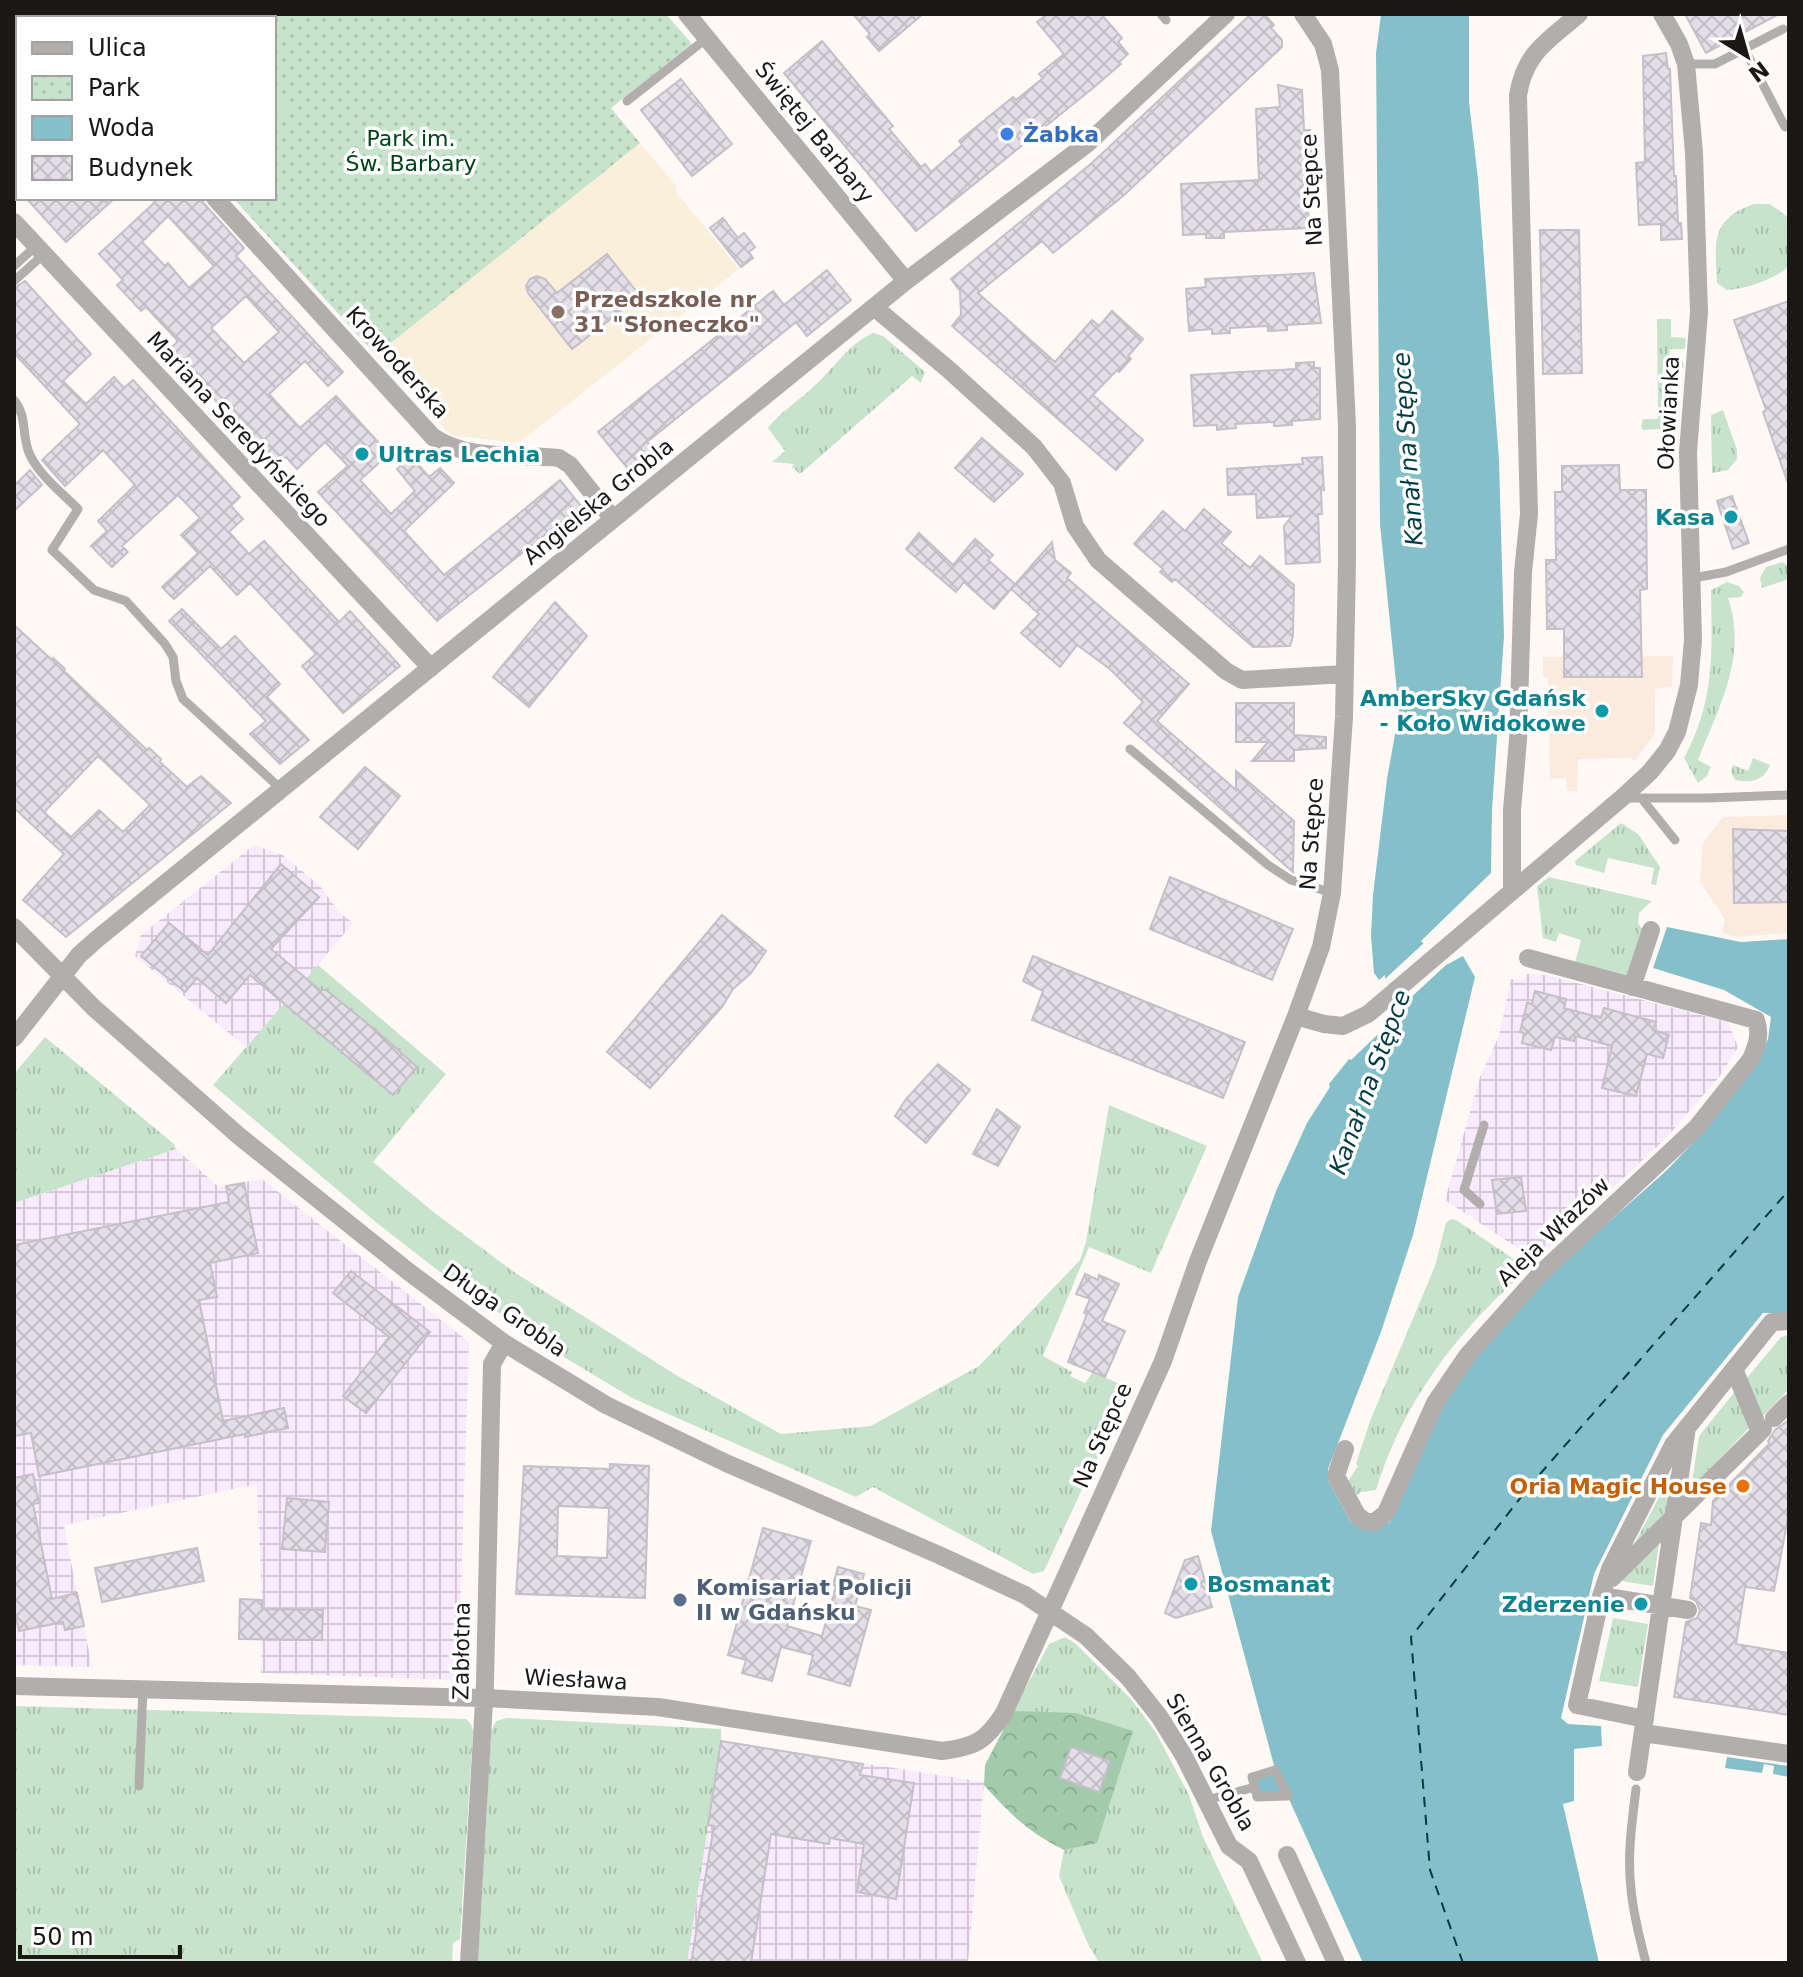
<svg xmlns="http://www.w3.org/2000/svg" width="1803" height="1977" font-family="'DejaVu Sans',sans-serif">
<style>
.built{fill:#fbebdf}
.industrial{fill:url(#industrial-grid)}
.education{fill:#f9efda}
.grass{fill:url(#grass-tufts)}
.forest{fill:url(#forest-crowns)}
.park{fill:url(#park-dots)}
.pitch{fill:#c7e3cc}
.water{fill:#85c0ca}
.pier{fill:#fff9f5}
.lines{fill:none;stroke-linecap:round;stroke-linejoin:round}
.ferry{stroke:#003a42;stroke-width:2;stroke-dasharray:10 8;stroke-linecap:butt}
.building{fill:url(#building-cross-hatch);stroke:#c4bfc8;stroke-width:2;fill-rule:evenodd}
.lane{stroke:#b3aeae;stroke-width:9}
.street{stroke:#b3aeae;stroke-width:18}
.shop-dot{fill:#3f7fe0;stroke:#fff;stroke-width:3}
.education-dot{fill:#8d6e63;stroke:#fff;stroke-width:3}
.culture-dot{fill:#0f9aa8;stroke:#fff;stroke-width:3}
.food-dot{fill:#e8710a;stroke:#fff;stroke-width:3}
.service-dot{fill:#5c6f8a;stroke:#fff;stroke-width:3}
.labels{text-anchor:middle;stroke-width:7;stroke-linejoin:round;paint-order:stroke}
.street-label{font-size:22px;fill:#1a1715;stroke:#fff}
.shop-label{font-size:22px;font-weight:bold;fill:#366cbe;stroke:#fff;text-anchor:start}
.park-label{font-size:22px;fill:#00421a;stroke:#fff}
.education-label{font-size:22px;font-weight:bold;fill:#785e54;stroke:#fff;text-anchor:start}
.culture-label{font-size:22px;font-weight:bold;fill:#0d838f;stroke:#fff;text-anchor:end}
.food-label{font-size:22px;font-weight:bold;fill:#c56008;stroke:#fff;text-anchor:end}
.service-label{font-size:22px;font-weight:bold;fill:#4e5e75;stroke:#fff;text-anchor:start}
.water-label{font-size:24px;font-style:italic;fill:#003a42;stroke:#fff}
</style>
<defs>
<pattern id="industrial-grid" width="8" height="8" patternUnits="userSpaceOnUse" patternTransform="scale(2)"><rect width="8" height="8" fill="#f9eafe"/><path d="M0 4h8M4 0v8" fill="none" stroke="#d5c8d9"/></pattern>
<pattern id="grass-tufts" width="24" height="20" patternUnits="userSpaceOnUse" patternTransform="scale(2)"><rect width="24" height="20" fill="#c7e3cc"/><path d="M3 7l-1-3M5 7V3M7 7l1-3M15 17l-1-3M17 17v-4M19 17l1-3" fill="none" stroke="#aac2ae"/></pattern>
<pattern id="forest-crowns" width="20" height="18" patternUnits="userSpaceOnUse" patternTransform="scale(2)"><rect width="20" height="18" fill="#a3cbab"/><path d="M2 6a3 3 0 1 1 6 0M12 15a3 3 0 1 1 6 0" fill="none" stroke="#8cae92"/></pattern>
<pattern id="park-dots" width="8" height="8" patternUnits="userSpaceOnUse" patternTransform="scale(2)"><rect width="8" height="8" fill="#c7e3cc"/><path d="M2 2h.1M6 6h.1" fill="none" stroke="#aac2ae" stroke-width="1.8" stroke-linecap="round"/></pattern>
<pattern id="building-cross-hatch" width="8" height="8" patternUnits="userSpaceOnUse" patternTransform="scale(2)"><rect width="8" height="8" fill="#e4dee7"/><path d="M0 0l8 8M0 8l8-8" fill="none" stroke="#c3bec5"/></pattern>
</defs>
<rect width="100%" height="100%" fill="#fff9f5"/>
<path class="built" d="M1673 656 1672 687 1655 689V733L1634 762 1632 758 1578 759 1577 791H1567L1566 778 1550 779 1548 677H1543V657Z
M1789 815V933L1739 937 1722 933 1725 919 1700 882 1703 843 1723 817Z"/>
<path class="industrial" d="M254 845 283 855 320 886 339 912 353 923 285 1005 246 1047 135 956 141 935Z
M1527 974 1546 975 1728 1022 1738 1047 1720 1076 1666 1138 1536 1260 1445 1200 1480 1077 1499 1036 1511 979 1524 980Z
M176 1149 219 1187 262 1179 469 1342 458 1680 261 1673 262 1600 257 1484 64 1525 77 1593 58 1599 65 1630 84 1626 92 1667 14 1665V1203Z
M721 1741 984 1782 968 1963H687Z"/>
<path class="education" d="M640 143 676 186V192L739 269 519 443 451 435 376 355Z"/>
<path class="grass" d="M1754 204H1770L1789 218V266C1775 279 1747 289 1727 290L1717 283C1715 243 1710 219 1754 204Z
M1657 319H1671V337L1686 338 1685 349H1670L1668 359 1684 362 1683 368 1667 369 1662 414 1676 415 1678 425 1675 428 1643 430 1641 426 1643 419H1658Z
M873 333 883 336 925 372 921 383 912 376 800 474 792 467 794 464 772 462 785 451 768 428C780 412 797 402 811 389 832 371 848 344 873 333Z
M1723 410 1737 450V459L1728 470 1712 473 1711 415Z
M1782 562 1789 566V579L1762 588 1760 578 1766 567Z
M1727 582 1739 586 1744 592 1741 597 1728 598C1748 656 1719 707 1698 760L1711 767 1707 776 1698 783 1684 758C1715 701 1712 653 1711 590Z
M1753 758 1770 765C1764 781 1751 783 1735 780L1731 772 1733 765 1748 771Z
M1621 823 1638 834 1660 867 1656 885 1651 884 1654 868 1608 858 1604 873 1576 865 1575 861Z
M1549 877 1652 901 1639 913 1638 923 1644 932 1629 976 1625 978 1575 963 1581 940 1559 933 1556 942 1543 938 1537 886Z
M318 965 446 1074 373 1162 436 1214 514 1272 676 1375 781 1434 871 1426 979 1366 1080 1260 1086 1242 1109 1105 1207 1146 1151 1273 1089 1247 1043 1356 1072 1372 1070 1376 1085 1383 1093 1372 1133 1390 1092 1468 1044 1571 1033 1574 873 1487 856 1497 632 1398 549 1348 440 1272 378 1224 213 1085Z
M45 1037 174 1144 176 1149 14 1203V1074Z
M1451 1219 1456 1220 1518 1262V1278C1453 1337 1402 1405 1376 1490L1361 1492 1356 1496 1348 1481 1358 1466 1356 1464 1370 1421 1435 1266 1446 1223Z
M1789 1335V1389L1761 1418 1746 1379 1781 1337Z
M1737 1389 1751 1426 1691 1489 1699 1436Z
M1672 1472 1666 1515 1634 1545Z
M1659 1544 1653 1586 1621 1581Z
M1613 1618 1648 1624 1638 1687 1599 1681Z
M1065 1637 1076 1644 1131 1699 1155 1731 1189 1795 1203 1837 1263 1963H1099L1087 1942 1059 1876 1064 1850 1097 1842 1013 1711 1049 1644Z
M14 1706 466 1719 471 1724 473 1731 460 1939 453 1943 452 1963H14Z
M507 1718 721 1729V1741L687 1963H478L491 1731 496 1721Z"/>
<path class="forest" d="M1013 1711 1076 1713 1133 1731 1097 1843 1064 1850C1027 1831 1012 1816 984 1785L985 1765Z"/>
<path class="park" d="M206 14H666L692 44 611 108 640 143 376 355 233 198H274V18H201Z"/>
<path class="pitch" d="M274 83 292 105 274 120Z"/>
<path class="water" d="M1381 14H1469V102L1478 179 1499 460 1504 636 1492 810 1491 873 1421 941 1446 965 1463 956 1475 977 1413 1235 1381 1332 1328 1469V1480L1350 1521 1369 1531 1390 1522 1444 1405 1472 1359 1561 1264 1666 1171 1706 1129 1760 1058 1768 1039 1771 1017 1724 990 1653 968 1667 927 1741 942 1789 939V1313H1763L1663 1435 1594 1574 1561 1718 1568 1724 1601 1726 1602 1746 1574 1749V1801L1563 1804 1599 1963H1363L1288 1797H1257L1252 1777 1275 1769 1211 1531 1238 1297 1276 1191 1307 1123 1330 1087 1329 1084 1349 1059 1351 1060 1411 1003 1406 1002 1385 979V975L1379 980 1374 973 1371 936 1373 895 1387 779 1399 712 1380 524 1376 53Z
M1727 1757 1789 1766V1777L1773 1774 1774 1766 1764 1764 1762 1773 1725 1768Z"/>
<path class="pier" d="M1425 942 1446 965 1406 1002 1385 979Z"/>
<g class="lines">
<path class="ferry" d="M1463 1963 1430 1870 1411 1637 1533 1482 1789 1190"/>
</g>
<path class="building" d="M853 14H923L879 51 867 37 870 34Z
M1048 14H1101L1122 38 1118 42 1128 54 1119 62 1121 64 1093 88 916 231 784 73 822 41 893 126 889 129 921 167 925 164 931 172 962 145 959 141 1013 97 1016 100 1043 78 1039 74 1064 54 1037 22Z
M1251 14H1264L1274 25 1271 28 1282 40V47L1123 196 1053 253 1042 241 978 293 1055 362 1092 320 1099 326 1112 311 1143 339 1128 356 1131 359 1119 372 1117 370 1093 395 1143 440 1116 470 952 326 961 315 960 291 951 279 1093 162Z
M1685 14H1779L1706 53Z
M1666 53 1668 69H1670L1674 176H1676L1678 223H1681L1682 239 1661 240V224L1639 225 1636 163 1645 162 1643 56Z
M681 79 732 144 692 176 641 110Z
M1278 85 1302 90 1304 130H1310L1314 204H1308L1309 228 1224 232V238H1206V234L1183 235 1181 184 1259 180 1256 109 1280 107Z
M26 198H115L66 242Z
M151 198H199L244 248 236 256 343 372 328 386 305 361 269 394 300 428 336 396 389 454 360 480 391 514 415 491 397 469 411 456 429 477 440 468 454 483 404 531 444 575 560 480 581 506 437 621 318 492 348 466 325 442 297 469 286 457 276 466 169 350 178 341 146 307 141 311 117 285 123 280 99 254 155 202ZM168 216 214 266 189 288 168 263 165 266 142 242ZM246 296 279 332 244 363 211 328Z
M723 218 738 238 744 233 755 247 749 252 753 258 741 267 710 228Z
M1540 230H1579L1582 373 1543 374Z
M607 254 640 296 572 349 528 293 526 286 530 279 537 276 545 279 557 293Z
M827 270 851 300 807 336 796 322 647 442 658 455 633 475 598 432 773 291 784 305Z
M1314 273 1321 323 1287 325V330L1268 331V326L1230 328V333L1212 334V329L1189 331 1186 289 1206 287 1205 279Z
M25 281 91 354 63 381 86 404 114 377 124 388 133 380 240 497 231 506 243 519 229 532 249 554 264 541 339 622 350 611 400 666 343 713 302 666 316 654 250 583 237 595 210 566 174 599 162 587 198 553 181 535 200 518 178 495 122 546 128 552 112 567 91 546 107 531 98 521 135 485 103 450 65 486 42 460 80 424 14 353V288Z
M1789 301V481H1787L1763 412 1766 410 1734 320Z
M1314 362V368H1320V419L1292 421V425L1274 426V422L1235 424 1236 428 1217 430V425L1194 426 1191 375 1296 369V363Z
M982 438 1023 474 994 502 955 468Z
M1322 457 1324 490H1321L1322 514H1318L1320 562 1286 564 1284 526 1292 516 1257 518 1256 494 1228 495 1227 469 1303 464 1302 458Z
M1619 465 1620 490H1646L1647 589 1640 590 1642 677H1564V629H1547L1546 560H1556L1555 492H1562V466Z
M30 470 42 485 14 511V486Z
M1732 496 1749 543 1733 549 1717 501Z
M1204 509 1231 532 1221 543 1250 568 1260 556 1294 585 1293 636 1290 646 1253 647 1175 579 1172 582 1160 572 1163 569 1134 544 1163 511 1185 531Z
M919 533 953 565 975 539 993 555 988 560 1015 584 994 609 964 582 956 592 906 549Z
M1052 542 1055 560 1071 573 1067 578 1189 684 1157 721 1236 790V771L1294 821 1293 872 1124 723 1143 702 1110 669 1077 645 1060 667 1021 633 1039 614 1011 589Z
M555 602 587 636 529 707 493 677Z
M182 609 221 649 235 636 280 684 267 697 309 740 280 764 250 734 266 721 169 621Z
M14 625 52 660 53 658 65 669 64 671 147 750 149 748 161 759 160 762 187 787 201 776 231 803 66 937 23 900 64 854 14 808ZM98 756 150 805 123 832 99 810 71 837 45 813 46 810Z
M1236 703H1294V735L1326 737V748L1294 750V761H1252L1268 742H1236Z
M365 767 400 796 358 849 320 817Z
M1733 829 1789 831V902L1734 903Z
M281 864 319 897 271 949 320 990H326L379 1033 417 1067 393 1095 250 975 226 1003 197 978 185 992 141 956 169 923 208 955Z
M1170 877 1293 929 1272 980 1150 929Z
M722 915 766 951 751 973 733 989 722 1007 650 1088 607 1052Z
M1033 956 1245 1042 1223 1098 1032 1020 1043 991 1023 981Z
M1535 991 1566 999 1564 1008 1601 1018 1604 1008 1656 1022 1653 1030 1669 1035 1663 1058 1647 1054 1636 1096 1602 1088 1612 1046 1575 1036 1574 1041 1555 1037 1551 1050 1522 1043 1524 1033 1520 1032 1527 1003 1532 1004Z
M938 1064 970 1090 926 1143 895 1116 906 1099Z
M997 1109 1020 1127 998 1166 973 1154Z
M1521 1177 1526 1211 1497 1214 1492 1180Z
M244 1183 258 1253 210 1263 217 1297 199 1300 223 1421 284 1408 288 1428 245 1437V1434L39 1476 31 1433 14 1436V1245L229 1202 226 1186Z
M351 1271 430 1332 366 1413 343 1396 389 1337 333 1293Z
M1085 1274 1098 1280 1099 1275 1119 1284 1102 1321 1125 1331 1105 1377 1068 1362 1087 1314 1084 1313 1090 1299 1076 1294Z
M1789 1420V1513L1774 1591 1745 1587 1736 1644 1789 1653V1715L1674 1697 1686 1622 1697 1618 1700 1611 1696 1601 1690 1598 1701 1523 1711 1525 1713 1501 1769 1444 1768 1441 1775 1430Z
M610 1464 649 1466 645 1598 516 1594 524 1466 610 1469ZM558 1506 609 1508 607 1558 557 1556Z
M33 1474 39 1503 33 1504 52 1599 77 1593 84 1626 65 1630 63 1622 19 1631 14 1607V1478Z
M287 1498 329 1502 325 1552 282 1549Z
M763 1528 811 1541 787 1626 822 1636 836 1586 833 1585 838 1567 864 1574 855 1606 871 1610 850 1686 808 1674 813 1655 781 1647 772 1681 742 1673 746 1660 728 1655Z
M197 1548 204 1581 102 1602 95 1568Z
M1198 1556 1212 1607 1176 1618 1165 1613 1185 1560Z
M240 1599 262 1600V1609L323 1610 322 1640 239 1639Z
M721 1741 863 1764 860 1775 914 1783 896 1899 857 1892 864 1844 830 1838 829 1844 771 1834 751 1963H691L714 1826 708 1825Z
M1071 1747 1110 1761 1099 1792 1060 1778Z"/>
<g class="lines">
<path class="lane" d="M1161 14 1166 20
M1745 50 1785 127 1789 125
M1686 64H1715L1783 29
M627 101 707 38
M14 266 36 246
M14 281 43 255
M14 400C28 417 21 436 30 455 40 476 62 493 78 509L52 550 94 590 126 601 165 644 173 657 176 681 183 699 281 789
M1693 578 1726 572 1789 549
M1130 749 1268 865 1291 880 1332 893
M1625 798H1708L1789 795
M1642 799 1675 840
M1480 1204 1464 1190 1484 1125
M1275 1770 1288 1796 1257 1797 1252 1777Z
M139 1786 143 1689
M1636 1789C1632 1822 1627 1856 1631 1889 1633 1914 1640 1939 1646 1963
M1207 1800 1255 1787"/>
<path class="street" d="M687 14 906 281
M172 18 174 14
M215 198 433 437C468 461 518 454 559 458L570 465 613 519
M14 222 431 668
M874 307 948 369 1034 447 1062 483 1075 526 1098 560 1226 671 1242 680 1345 674
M1512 891V810L1518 740 1523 572 1529 514 1518 95C1525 52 1548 41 1579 14
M14 927 94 1008 239 1136 409 1272 504 1343 606 1405 726 1463 939 1555 1025 1595 1086 1636 1128 1677 1159 1716 1184 1756 1229 1846 1249 1861 1297 1963
M1632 987 1651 930
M1296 1016 1324 1024 1343 1026 1368 1014 1623 797 1650 772 1667 751 1677 732 1689 685 1693 640 1688 452 1699 312 1694 152 1686 64 1679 44 1662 14
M14 1038 79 955 97 939 906 281 1088 143 1226 14
M1734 1369 1760 1432
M1774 1418 1789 1403
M1345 1449 1336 1476 1357 1515 1366 1522H1375L1386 1513 1435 1403 1467 1356 1541 1273 1697 1127 1751 1059C1757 1045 1761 1035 1756 1020L1528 958
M1612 1578 1763 1429
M1601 1596 1688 1610
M14 1686 484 1698 658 1707 942 1751C975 1747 986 1741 1004 1713L1163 1361 1198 1261 1296 1016 1321 947 1332 893 1344 717 1347 561V426L1330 70 1323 44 1303 14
M1645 1719 1577 1705 1601 1596 1610 1569 1673 1445 1772 1322 1789 1321
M1643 1733 1789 1754
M1637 1772 1687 1427
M1287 1855 1336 1963
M469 1963 485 1684 492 1364 504 1343"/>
</g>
<circle class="shop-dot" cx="1007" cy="134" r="8"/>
<circle class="education-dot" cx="558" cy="312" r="8"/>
<g class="culture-dot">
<circle cx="362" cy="454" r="8"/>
<circle cx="1731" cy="517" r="8"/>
<circle cx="1602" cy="711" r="8"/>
<circle cx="1191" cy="1584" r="8"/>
<circle cx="1641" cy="1604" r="8"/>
</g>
<circle class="food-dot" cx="1743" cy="1486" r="8"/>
<circle class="service-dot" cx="680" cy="1600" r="8"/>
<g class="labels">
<g class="street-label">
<text transform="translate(815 132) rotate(51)" y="8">Świętej Barbary</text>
<text transform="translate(1311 190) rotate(-93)" y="8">Na Stępce</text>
<text transform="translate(398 362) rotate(48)" y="8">Krowoderska</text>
<text transform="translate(1668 413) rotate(-87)" y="8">Ołowianka</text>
<text transform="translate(239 429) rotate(47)" y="8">Mariana Seredyńskiego</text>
<text transform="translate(598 501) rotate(-39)" y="8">Angielska Grobla</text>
<text transform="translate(1311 834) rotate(-86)" y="8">Na Stępce</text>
<text transform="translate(1553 1231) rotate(-44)" y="8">Aleja Włazów</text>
<text transform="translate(505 1310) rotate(35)" y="8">Długa Grobla</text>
<text transform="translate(1102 1435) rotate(-66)" y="8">Na Stępce</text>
<text transform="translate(461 1651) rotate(-89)" y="8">Zabłotna</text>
<text transform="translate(576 1679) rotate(3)" y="8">Wiesława</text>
<text transform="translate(1211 1762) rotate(60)" y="8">Sienna Grobla</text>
</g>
<g class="shop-label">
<text x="1023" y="142">Żabka</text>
</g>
<g class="park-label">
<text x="411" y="146">Park im.<tspan x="411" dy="25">Św. Barbary</tspan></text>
</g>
<g class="education-label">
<text x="574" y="307">Przedszkole nr<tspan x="574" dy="25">31 "Słoneczko"</tspan></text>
</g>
<g class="culture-label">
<text x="378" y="462" text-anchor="start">Ultras Lechia</text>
<text x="1715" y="525">Kasa</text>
<text x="1586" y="706">AmberSky Gdańsk<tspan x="1586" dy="25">- Koło Widokowe</tspan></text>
<text x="1207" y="1592" text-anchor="start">Bosmanat</text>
<text x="1625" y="1612">Zderzenie</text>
</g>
<g class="food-label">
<text x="1727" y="1494">Oria Magic House</text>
</g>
<g class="service-label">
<text x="696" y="1595">Komisariat Policji<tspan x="696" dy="25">II w Gdańsku</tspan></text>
</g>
<g class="water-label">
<text transform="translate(1408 449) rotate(-94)" y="8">Kanał na Stępce</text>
<text transform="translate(1370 1082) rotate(-70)" y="8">Kanał na Stępce</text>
</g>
</g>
<rect width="1803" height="1977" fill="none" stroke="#1a1715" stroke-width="32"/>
<rect x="16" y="16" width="260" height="184" fill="#ffffff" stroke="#a3a2a1" stroke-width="2"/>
<rect x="32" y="42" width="40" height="12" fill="#b3aeae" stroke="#a3a2a1" stroke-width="2"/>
<text x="88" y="56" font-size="24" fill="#1a1715">Ulica</text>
<rect x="32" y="76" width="40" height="24" fill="url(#park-dots)" stroke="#a3a2a1" stroke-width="2"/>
<text x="88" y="96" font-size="24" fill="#1a1715">Park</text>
<rect x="32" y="116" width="40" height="24" fill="#85c0ca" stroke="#a3a2a1" stroke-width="2"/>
<text x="88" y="136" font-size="24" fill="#1a1715">Woda</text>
<rect x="32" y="156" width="40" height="24" fill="url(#building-cross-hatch)" stroke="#a3a2a1" stroke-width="2"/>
<text x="88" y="176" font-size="24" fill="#1a1715">Budynek</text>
<g transform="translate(1747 56) rotate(143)" stroke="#ffffff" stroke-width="6" paint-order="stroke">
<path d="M0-6L14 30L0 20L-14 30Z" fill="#1a1715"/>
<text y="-12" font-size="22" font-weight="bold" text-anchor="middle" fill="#1a1715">N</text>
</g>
<path d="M20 1945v12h160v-12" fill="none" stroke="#1a1715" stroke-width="4"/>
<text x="32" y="1945" font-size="24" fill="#1a1715" stroke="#ffffff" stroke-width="6" paint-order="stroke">50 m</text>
</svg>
